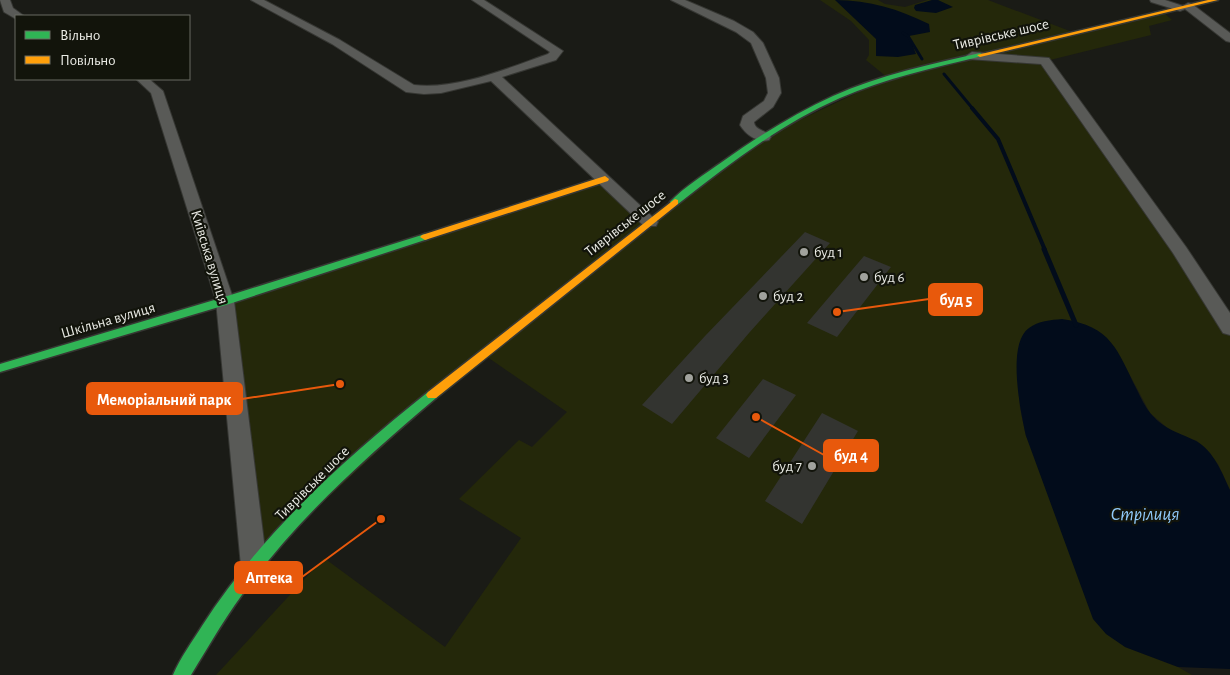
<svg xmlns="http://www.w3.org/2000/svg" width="1230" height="675" font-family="'Alegreya Sans',sans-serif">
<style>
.green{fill:#24280a}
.water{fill:#020c1b}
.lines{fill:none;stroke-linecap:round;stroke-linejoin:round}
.stream-far2{stroke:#020c1b;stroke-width:3}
.stream-far1{stroke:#020c1b;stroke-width:4}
.stream{stroke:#020c1b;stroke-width:5}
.building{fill:#333430}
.street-casing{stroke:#363733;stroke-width:2}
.fast-casing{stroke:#363733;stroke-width:3}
.slow-casing{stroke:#363733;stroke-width:3}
.street{fill:#595a57;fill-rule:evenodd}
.fast{fill:#30b455;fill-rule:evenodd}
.slow{fill:#ff9f0a;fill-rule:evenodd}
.poi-dot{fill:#a1a29d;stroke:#12140b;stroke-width:2}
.labels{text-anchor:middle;stroke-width:4.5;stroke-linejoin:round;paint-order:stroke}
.street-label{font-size:15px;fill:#eaebe5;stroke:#12140b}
.poi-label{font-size:15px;fill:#eaebe5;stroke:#12140b;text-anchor:start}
.near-water-label{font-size:19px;font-style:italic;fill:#91cbfb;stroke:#12140b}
.leader{fill:none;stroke:#e8590c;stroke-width:2}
.callout-dot{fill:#e8590c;stroke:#12140b;stroke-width:2}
.callout{fill:#e8590c;stroke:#e8590c;stroke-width:2}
.callout-label{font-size:16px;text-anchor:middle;font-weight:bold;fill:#fff}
</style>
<rect width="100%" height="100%" fill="#1a1b16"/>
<path class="green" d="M820 0H878L885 4 905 7 927 0H988L1075 33 1163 12 1172 20 1149 26 1151 35 1046 61 1126 173 1230 335V490L1218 464 1197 441 1172 432 1150 413 1124 364H1039L1018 386 1020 408 1026 436 1125 647 1178 667 1192 675H216L324 558 445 647 521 538 459 499 519 440 532 447 567 412 483 354 254 566 225 301 605 179 651 222 764 137 888 78 866 60 869 55V40L851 21Z"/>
<path class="water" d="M835 0C870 0 898 9 929 24L930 32 909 36 916 54 898 57 876 56V39Z
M932 0H938L953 7 936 13 916 11 914 8 915 5Z
M1062 319C1112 326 1117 350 1137 390 1141 398 1145 407 1151 414 1165 430 1178 432 1196 441 1214 451 1222 473 1230 490V669L1178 667 1125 647 1106 634 1093 619 1026 436C1021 413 1006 344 1029 328 1038 321 1051 320 1062 319Z"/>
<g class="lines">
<path class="stream-far2" d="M903 33 908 36 922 59
M944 74 973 109"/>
<path class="stream-far1" d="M972 108 998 139 1045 250"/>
<path class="stream" d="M1044 249 1076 325"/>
</g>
<path class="building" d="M805 232 830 243 749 333 672 424 642 405 705 336Z
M864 256 891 267 837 337 807 323Z
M763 379 796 395 749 458 716 438Z
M822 413 858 431 802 524 765 501Z"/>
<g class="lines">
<g class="street-casing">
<path id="street" d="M0 0H10L13 8 24 16H16V19L4 12Z
M251 0H264L340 40 414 85C457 90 508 68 548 54L550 52 472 0H484L563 51 556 60 502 77 658 222 656 226H644L491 81 441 93 424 94 406 92 332 44Z
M671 0H685L734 21 753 32 763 43 779 78 781 93 773 107 754 122C755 131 767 130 771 137L769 140C758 143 746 135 740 125L743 116 764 101 768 93 766 78 751 43 736 32Z
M1150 0H1165L1183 6 1188 3 1192 4 1230 33V42L1226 41 1185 9 1180 11 1151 2Z
M972 52 1049 58 1186 247 1230 313V335L1223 333 1173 253 1041 64 968 59 966 56Z
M136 79H149L163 91 234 301 267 566 263 575 254 579 245 575 241 566 216 301 151 93Z"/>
</g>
<g class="fast-casing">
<path id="fast" d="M980 53 983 55 982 56C934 68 886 78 840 98 781 124 729 164 678 204H672L670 202C684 187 705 174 722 162 757 137 794 114 833 96 880 75 931 64 980 53Z
M425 234 430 237 428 239 229 304 0 372V364L221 298Z
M432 390 436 392 438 395 436 398C370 454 303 513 251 583 228 612 210 644 191 675H173C180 658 192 642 202 626 261 534 343 460 428 392Z"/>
</g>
<g class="slow-casing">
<path id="slow" d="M1208 0H1218L980 57 977 55Z
M605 176 609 179 608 181 428 239 425 240 420 237 422 235Z
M675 199 678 200V204L436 398H428L426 395 428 392Z"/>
</g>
<use href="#street" class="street"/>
<use href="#fast" class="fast"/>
<use href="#slow" class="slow"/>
</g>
<g class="poi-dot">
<circle cx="804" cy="252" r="5"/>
<circle cx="864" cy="277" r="5"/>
<circle cx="763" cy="296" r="5"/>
<circle cx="689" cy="378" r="5"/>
<circle cx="812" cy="466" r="5"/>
</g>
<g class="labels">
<g class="street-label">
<text transform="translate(1001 34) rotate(-13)" y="5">Тиврівське шосе</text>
<text transform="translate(625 223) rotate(-38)" y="5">Тиврівське шосе</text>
<text transform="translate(210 257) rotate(73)" y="5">Київська вулиця</text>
<text transform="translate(108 320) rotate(-16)" y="5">Шкільна вулиця</text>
<text transform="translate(312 483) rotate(-45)" y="5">Тиврівське шосе</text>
</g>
<g class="poi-label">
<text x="814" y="257">буд 1</text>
<text x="874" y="282">буд 6</text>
<text x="773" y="301">буд 2</text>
<text x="699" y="383">буд 3</text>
<text x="802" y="471" text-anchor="end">буд 7</text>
</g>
<g class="near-water-label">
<text x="1145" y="520">Стрілиця</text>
</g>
</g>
<path class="leader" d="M837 312L929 299M340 384L242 399M756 417L824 455M381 519L302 577"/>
<g class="callout-dot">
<circle cx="837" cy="312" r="5"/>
<circle cx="340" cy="384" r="5"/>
<circle cx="756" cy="417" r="5"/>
<circle cx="381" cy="519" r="5"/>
</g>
<g class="callout">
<rect x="929" y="284" width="53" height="31" rx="5"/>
<rect x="87" y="383" width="155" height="31" rx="5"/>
<rect x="824" y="440" width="54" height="31" rx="5"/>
<rect x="235" y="562" width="67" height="31" rx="5"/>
</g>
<g class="callout-label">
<text x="956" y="305">буд 5</text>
<text x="164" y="405">Меморіальний парк</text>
<text x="851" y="461">буд 4</text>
<text x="269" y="583">Аптека</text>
</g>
<rect x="15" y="15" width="175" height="65" fill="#12140b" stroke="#686a62"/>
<rect x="25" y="31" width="25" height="8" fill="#30b455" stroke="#686a62"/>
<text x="60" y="40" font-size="15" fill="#eaebe5">Вільно</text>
<rect x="25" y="56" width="25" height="8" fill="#ff9f0a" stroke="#686a62"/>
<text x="60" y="65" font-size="15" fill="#eaebe5">Повільно</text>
</svg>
